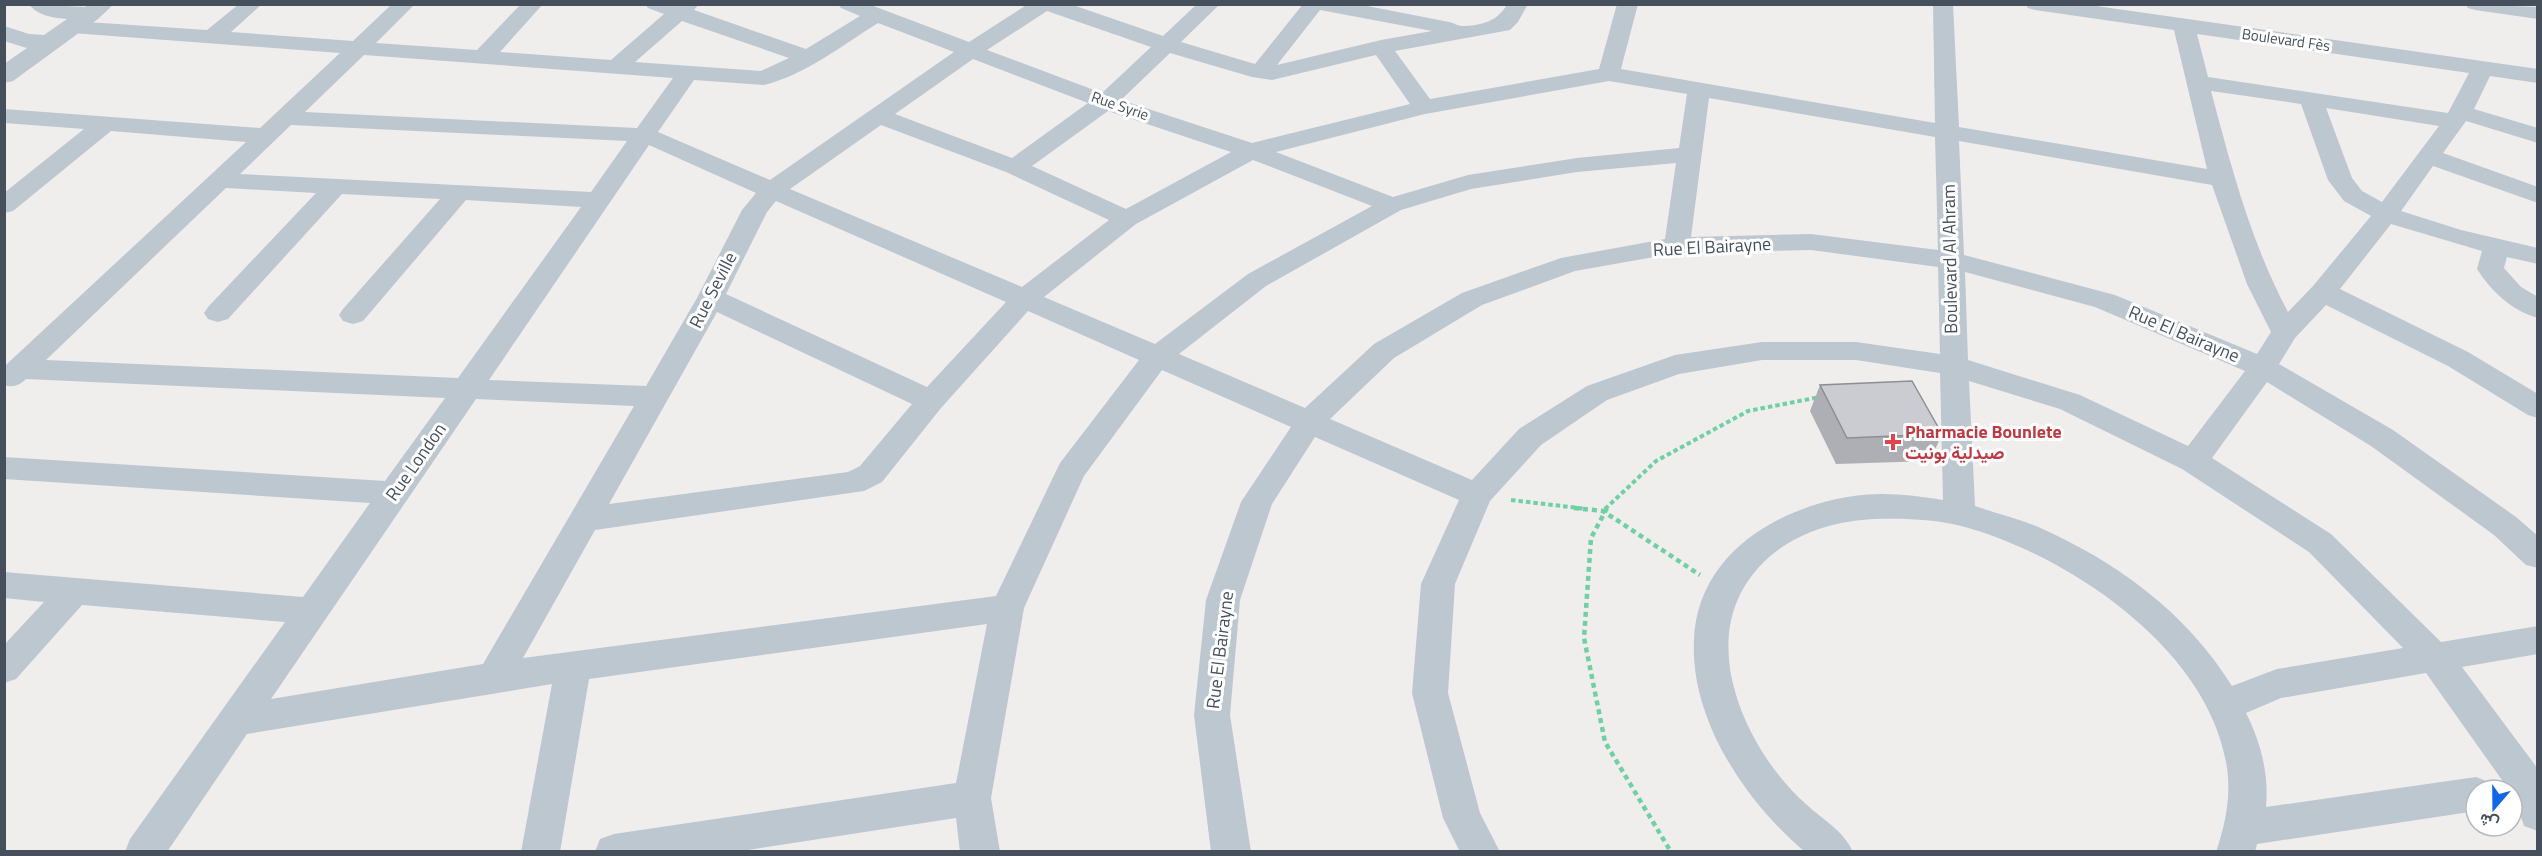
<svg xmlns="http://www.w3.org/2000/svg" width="2542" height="856" font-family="'Titillium Web',Vazirmatn,sans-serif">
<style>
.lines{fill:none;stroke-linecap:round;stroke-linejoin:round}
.path-far1{stroke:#6fd0a3;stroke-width:4;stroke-dasharray:4.5 3;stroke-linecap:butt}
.path{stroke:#6fd0a3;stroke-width:4.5;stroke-dasharray:5 4;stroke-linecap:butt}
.minor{fill:#bdc7d0;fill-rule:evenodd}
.tertiary{fill:#bdc7d0;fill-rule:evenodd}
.wall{fill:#aeafb5}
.building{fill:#caccd2;stroke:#8d8f93;stroke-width:1.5}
.health-dot{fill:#e0444e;stroke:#fff;stroke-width:2}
.labels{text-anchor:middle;stroke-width:6;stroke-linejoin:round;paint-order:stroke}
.far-street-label{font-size:15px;fill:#45505c;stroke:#fff}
.street-label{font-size:18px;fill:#45505c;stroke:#fff}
.health-label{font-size:18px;font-weight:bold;fill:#be3a42;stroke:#fff;text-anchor:start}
</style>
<rect width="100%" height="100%" fill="#f0eded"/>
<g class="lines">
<path class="path-far1" d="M1511 500 1587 509
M1605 509 1656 461 1748 411 1820 397"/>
<path class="path" d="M1574 508 1603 511 1700 575
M1607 508 1591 538 1584 638 1605 742 1671 852"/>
<path class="minor" d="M239 4H262L231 32 353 41 392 4H415L376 43 477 50 521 4H543L500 52 611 60 664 14 648 8 645 4H699L694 10 806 49 860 16 841 8 838 4H868L969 42 1028 4H1070L1163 36 1197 4H1220L1181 42 1255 64 1303 4H1357L1449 22C1454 23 1458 26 1462 26 1480 26 1499 21 1507 4H1528L1518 22 1510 30 1395 51 1430 99 1599 69 1617 4H1638L1621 69 1935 123 1933 4H1953L1959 127 2207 169 2174 30 2035 10 2028 8 2025 4H2082L2538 69V83L2490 76 2474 109 2538 128V143L2466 121 2443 153 2538 187V203L2433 166 2401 211 2461 230 2538 248V264L2507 257 2504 268 2521 287 2538 297V318C2512 311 2491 291 2477 269L2482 251 2391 224 2340 289 2468 352 2538 394V418L2528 415 2448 366 2326 305 2295 338 2279 364 2393 430 2516 517 2538 536V568L2526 565 2494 535 2371 446 2267 382 2212 458 2331 534 2441 642 2538 626V654L2462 667 2538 769V831L2524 826 2512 790H2509L2426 673 2281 698 2246 713C2261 743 2269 774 2266 807L2476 777 2489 782 2493 790H2476V811L2257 844 2255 852H2216C2226 822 2232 793 2226 762 2206 648 2069 556 1965 527 1935 519 1904 518 1874 519 1832 521 1788 535 1759 567 1731 598 1724 634 1731 675 1741 725 1770 772 1807 805 1823 820 1844 831 1853 852H1805C1746 802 1690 720 1694 640 1697 557 1773 510 1847 497 1879 491 1912 495 1943 500L1940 373 1856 360H1762L1679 374 1607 400 1541 445 1490 501 1455 584 1448 693 1480 813 1500 852H1460L1443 818 1412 693 1421 584 1459 500 1315 437 1272 504 1240 600 1230 715 1251 852H1211L1194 715 1206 600 1241 502 1291 427 1162 370 1084 476 1024 608 991 798 1000 852H960L956 818 735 852H595L600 839 614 834 956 783 987 624 589 679 560 852H521L552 684 247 734 167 852H125L130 839 285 622 82 605 16 679 4 683V645L44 602 4 598V572L303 597 370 503 4 479V457L385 481 445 398 26 379C20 385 13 388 4 385V367L9 362 246 142 111 131 13 211 4 213V193L84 129 4 123V109L260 128 340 53 72 33 64 32 61 27 64 22 72 21 207 30ZM1320 10 1432 31 1381 40 1277 65ZM1047 11 1151 47 1102 93 987 50ZM682 21 789 58 761 71 635 62ZM878 23 954 52 770 180 658 132 694 80 764 85C805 75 843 45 878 23ZM2197 34 2469 73 2448 113 2208 77ZM1170 53 1252 77 1272 80 1376 55 1410 104 1252 143 1121 100ZM364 55 673 78 637 128 305 112ZM973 59 1088 103 1012 158 895 114ZM1609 81 1687 94 1679 148 1577 158 1468 175 1393 197 1276 152 1425 114ZM2211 91 2301 104 2328 180 2344 201 2371 216 2313 286 2288 312C2251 243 2231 166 2211 91ZM1709 98 1935 137 1938 250 1811 234 1691 237ZM2326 108 2439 126 2382 202 2362 191 2352 178ZM1108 111 1231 152 1126 209 1032 166ZM291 125 627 141 591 192 240 174ZM881 125 1006 172 1109 220 1022 287 790 189ZM1959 141 2212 185 2247 284 2271 332 2257 354 2115 295 1964 255ZM649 145 756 193 742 210 697 298 646 386 489 380ZM1253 160 1372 206 1248 274 1155 344 1044 297 1136 224ZM1676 163 1665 239 1561 258 1462 293 1374 344 1305 408 1179 354 1266 286 1401 210 1471 189 1577 172ZM226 188 316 193 208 307 204 313 208 319 218 322 228 319 342 194 440 199 343 309 339 315 343 321 353 324 363 321 466 200 581 207 458 378 46 360ZM776 201 1006 302 927 387 726 294 767 212ZM1811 250 1938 267 1940 354 1856 342H1762L1675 355 1587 386 1519 429 1472 480 1330 419 1394 358 1482 305 1575 271 1677 253ZM1965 272 2095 307 2245 371 2188 446 2080 395 1968 360ZM1028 311 1139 360 1060 463 996 596 523 658 595 530 864 491 882 482 941 408ZM717 312 912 404 860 466 848 472 609 504ZM1969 381 2060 409 2182 469 2309 552 2403 648 2277 669 2232 686C2186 612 2116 561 2036 526 2016 518 1995 513 1975 506ZM476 399 634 406 483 664 271 699Z
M2465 4 2538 7V19L2475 10 2468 8Z"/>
<path class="tertiary" d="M29 4 85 7 87 4H114L98 19 13 81 4 83V64L27 48 4 41V26L29 34 44 35 67 19C55 18 37 16 29 4Z"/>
</g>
<path class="wall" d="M1820 385 1942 434 1930 461 1836 464 1810 411Z"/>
<path class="building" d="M1912 381 1942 434 1847 438 1820 385Z"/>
<path class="health-dot" d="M1890 433h6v6h6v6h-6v6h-6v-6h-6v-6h6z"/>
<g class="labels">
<g class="far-street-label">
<text transform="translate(2286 40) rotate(8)" y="5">Boulevard Fès</text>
<text transform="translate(1120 106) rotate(19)" y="5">Rue Syrie</text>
</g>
<g class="street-label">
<text transform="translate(1712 247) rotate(-3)" y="6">Rue El Bairayne</text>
<text transform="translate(1950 259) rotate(-91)" y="6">Boulevard Al Ahram</text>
<text transform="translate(713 290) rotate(-63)" y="6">Rue Seville</text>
<text transform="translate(2184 334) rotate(23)" y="6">Rue El Bairayne</text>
<text transform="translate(416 462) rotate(-55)" y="6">Rue London</text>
<text transform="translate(1220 650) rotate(-83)" y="6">Rue El Bairayne</text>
</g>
<g class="health-label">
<text x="1905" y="438">Pharmacie Bounlete<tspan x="1905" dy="21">صيدلية بونيت</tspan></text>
</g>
</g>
<rect width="2542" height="856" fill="none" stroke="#45505c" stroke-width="12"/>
<g transform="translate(2494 808) rotate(200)"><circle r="28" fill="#ffffff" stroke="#b5b9be" stroke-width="1.5"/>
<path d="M0-4.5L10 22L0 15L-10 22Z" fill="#1067e8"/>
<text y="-9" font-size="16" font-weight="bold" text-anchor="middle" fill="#45505c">ش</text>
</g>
</svg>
